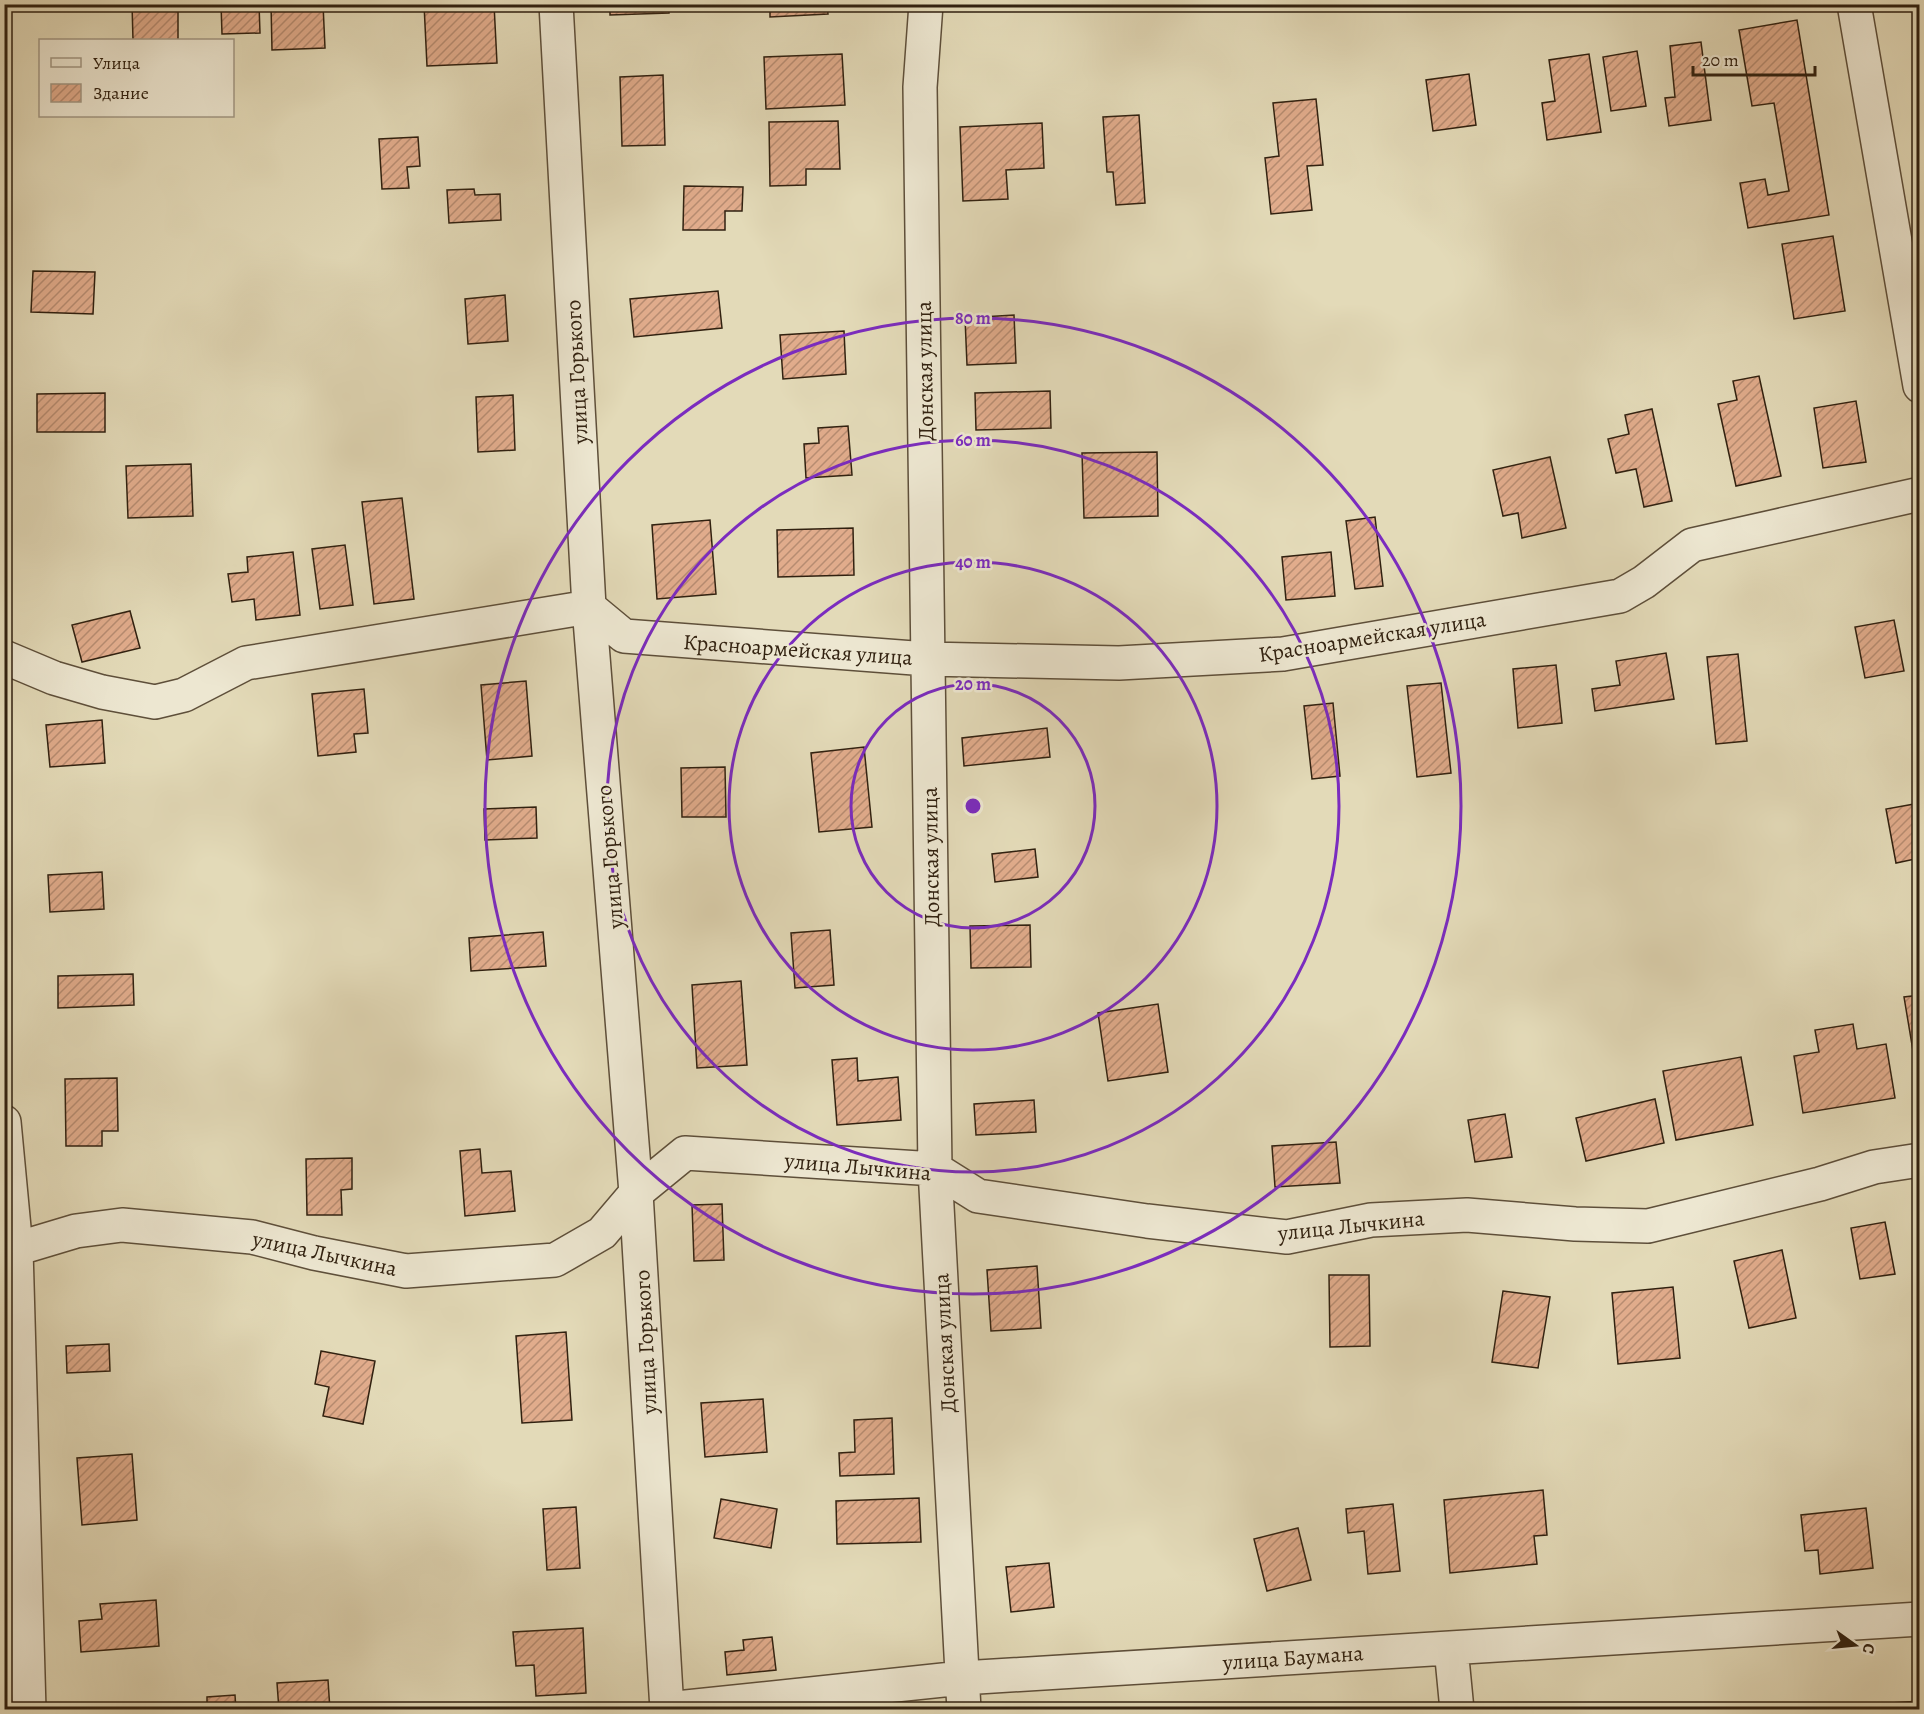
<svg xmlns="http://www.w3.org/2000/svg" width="1924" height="1714" font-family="Alegreya,serif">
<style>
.building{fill:url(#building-hatch);stroke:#312110;stroke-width:1.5}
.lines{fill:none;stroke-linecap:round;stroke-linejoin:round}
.minor-casing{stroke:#5e4f3a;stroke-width:36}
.tertiary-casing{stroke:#5e4f3a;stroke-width:36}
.minor{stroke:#ede7d1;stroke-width:33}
.tertiary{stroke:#ede7d1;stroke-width:33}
.ring{fill:none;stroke:#7b2cbf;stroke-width:3}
.labels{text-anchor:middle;stroke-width:5;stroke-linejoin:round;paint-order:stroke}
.street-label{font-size:22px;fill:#312110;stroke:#ede7d1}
.centre{fill:#7b2cbf;stroke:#ede7d1;stroke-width:3}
.ring-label{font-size:18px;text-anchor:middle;font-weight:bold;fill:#7b2cbf;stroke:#ede7d1;stroke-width:5;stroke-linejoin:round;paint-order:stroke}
</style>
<defs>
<pattern id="building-hatch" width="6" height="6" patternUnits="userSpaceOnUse" patternTransform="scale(1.5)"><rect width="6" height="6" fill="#e1ac8c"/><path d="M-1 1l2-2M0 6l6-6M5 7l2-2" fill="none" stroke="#b78c71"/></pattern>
</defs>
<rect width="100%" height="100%" fill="#e3dab8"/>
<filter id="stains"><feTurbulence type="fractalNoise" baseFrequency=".00333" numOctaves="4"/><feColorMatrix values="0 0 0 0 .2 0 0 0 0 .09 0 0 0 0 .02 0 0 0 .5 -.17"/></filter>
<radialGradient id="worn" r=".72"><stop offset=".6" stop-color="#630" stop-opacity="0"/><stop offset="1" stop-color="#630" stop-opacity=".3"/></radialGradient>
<path class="building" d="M132 4H178V40H133Z
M221 4H259L260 33 222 34Z
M271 4H323L325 48 272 50Z
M424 4H494L497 63 427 66Z
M610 4H669V13L610 15Z
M770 4H827L828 14 770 17Z
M1915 4H1920V26Z
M1797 20 1829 215 1748 228 1740 183 1765 179 1768 195 1789 191 1774 103 1752 106 1739 30Z
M1701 42 1711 120 1669 126 1665 98 1675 97 1670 46Z
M1637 51 1646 106 1611 111 1603 57Z
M842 54 845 105 766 109 764 57Z
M1589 54 1601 132 1547 140 1542 103 1555 101 1549 60Z
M1469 74 1476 125 1433 131 1426 80Z
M663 75 665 145 622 146 620 77Z
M1316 99 1323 165 1307 166 1312 210 1271 214 1265 158 1279 156 1273 103Z
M1139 115 1145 203 1116 205 1113 172H1107L1103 117Z
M838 121 840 169H806V185L770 186 769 122Z
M1042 123 1044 168 1006 170 1008 199 963 201 960 127Z
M418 137 420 166 407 167 409 188 382 189 379 139Z
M684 186 743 187 742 211H725V230H683Z
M474 189 475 195 500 194 501 220 449 223 447 190Z
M1833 236 1845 311 1794 319 1782 244Z
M33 271 95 272 93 314 31 312Z
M718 291 722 328 634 337 630 299Z
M505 295 508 341 468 344 465 299Z
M1014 315 1016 363 967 365 965 318Z
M844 331 846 374 783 379 780 335Z
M1759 376 1781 476 1736 486 1718 404 1737 400 1733 381Z
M1050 391 1051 428 976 430 975 393Z
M105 393V432H37V394Z
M513 395 515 450 478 452 476 397Z
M1856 401 1866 462 1823 468 1814 408Z
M1652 409 1672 501 1644 507 1636 469 1616 473 1608 439 1629 434 1625 415Z
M848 426 852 475 806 478 804 444 819 443 818 428Z
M1157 452 1158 516 1084 518 1082 453Z
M1550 457 1566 528 1522 538 1518 513 1503 516 1493 470Z
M191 464 193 516 128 518 126 466Z
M402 498 414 599 374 604 362 502Z
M1375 517 1383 586 1355 589 1346 521Z
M710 520 716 594 657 599 652 525Z
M853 528 854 575 778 577 777 530Z
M345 545 353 605 320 609 312 549Z
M293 552 300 615 256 620 254 599 232 602 228 574 248 572 247 557Z
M1331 552 1335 596 1286 600 1282 557Z
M130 611 140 648 82 662 72 625Z
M1894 620 1904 671 1865 678 1855 627Z
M1666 653 1674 699 1595 711 1592 689 1620 685 1616 661Z
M1738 654 1747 741 1716 744 1707 657Z
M1556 665 1562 723 1518 728 1513 669Z
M526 681 532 756 487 760 481 685Z
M1441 683 1451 773 1417 777 1407 686Z
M364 689 368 733 354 734 356 752 318 756 312 694Z
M1333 703 1340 776 1312 779 1304 706Z
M102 720 105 763 50 767 46 725Z
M1047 728 1050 757 964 766 962 738Z
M864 747 872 827 819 832 811 753Z
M725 767 726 817H682L681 768Z
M1920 803V858L1896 863 1886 809Z
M536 807 537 838 485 840 484 809Z
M1035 849 1038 877 995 882 992 854Z
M102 872 104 909 50 912 48 875Z
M1030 925 1031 967 971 968 970 926Z
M830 930 834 985 795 988 791 933Z
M543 932 546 966 471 971 469 938Z
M133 974 134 1005 58 1008V976Z
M741 981 747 1065 697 1068 692 985Z
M1920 995V1093L1904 997Z
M1158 1004 1168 1072 1108 1081 1098 1013Z
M1853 1024 1857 1049 1886 1044 1895 1098 1803 1113 1794 1056 1819 1052 1815 1030Z
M1741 1057 1753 1125 1676 1140 1663 1071Z
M857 1058 858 1081 898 1077 901 1120 837 1125 832 1060Z
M117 1078 118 1131H102V1146H66L65 1079Z
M1655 1099 1664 1143 1586 1161 1576 1118Z
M1034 1100 1036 1132 976 1135 974 1104Z
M1505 1114 1512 1157 1475 1162 1468 1120Z
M1336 1142 1340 1183 1275 1187 1272 1146Z
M480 1149 482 1173 511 1171 515 1211 465 1216 460 1151Z
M352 1158V1189L341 1190 342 1215H307L306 1159Z
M722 1204 724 1260 694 1261 692 1205Z
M1885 1222 1895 1274 1860 1279 1851 1228Z
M1782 1250 1796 1318 1749 1328 1734 1261Z
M1037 1266 1041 1328 991 1331 987 1270Z
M1329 1275H1369L1370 1346 1330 1347Z
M1673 1287 1680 1358 1618 1364 1612 1293Z
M1503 1291 1550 1297 1538 1368 1492 1362Z
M566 1332 572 1420 522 1423 516 1336Z
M109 1344 110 1371 67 1373 66 1346Z
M321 1351 375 1361 363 1424 323 1416 329 1387 315 1384Z
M763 1399 767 1452 705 1457 701 1403Z
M892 1418 894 1474 840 1476 839 1453 855 1452 854 1420Z
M132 1454 137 1520 82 1525 77 1458Z
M1543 1490 1547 1535 1534 1536 1537 1564 1450 1573 1444 1500Z
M919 1498 921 1542 837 1544 836 1501Z
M721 1499 777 1509 771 1548 714 1538Z
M1393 1504 1400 1571 1368 1574 1364 1531 1348 1533 1346 1509Z
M576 1507 580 1568 547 1570 543 1509Z
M1866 1508 1873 1568 1820 1574 1818 1550 1805 1551 1801 1515Z
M1298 1528 1311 1580 1267 1591 1254 1539Z
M1049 1563 1054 1607 1011 1612 1006 1567Z
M156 1600 159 1646 81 1652 79 1621 102 1619 100 1604Z
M583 1628 586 1693 536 1696 534 1665 516 1666 513 1632Z
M772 1637 776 1670 727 1675 725 1652 744 1650 743 1640Z
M328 1680 330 1710H279L277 1683Z
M235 1695 236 1710H207V1697Z
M1920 1701V1710H1877L1876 1704Z"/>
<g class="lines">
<g class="minor-casing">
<path id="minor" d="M556 4 589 607 636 1193 667 1710
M926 4 920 87 935 1169 964 1710
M4 657 54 678 102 692 155 702 184 695 246 663 589 607 624 636 927 659 1119 663 1283 654 1620 596 1644 582 1692 545 1920 494
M4 1122 16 1249 29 1710
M4 1248 16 1249 76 1231 122 1225 252 1237 314 1253 406 1271 555 1260 602 1233 636 1193 685 1153 935 1169 978 1196 1147 1221 1287 1237 1371 1220 1467 1215 1575 1224 1648 1226 1820 1184 1874 1167 1920 1160
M1451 1648 1457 1710
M667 1709 962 1678 1920 1619"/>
</g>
<g class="tertiary-casing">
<path id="tertiary" d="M1854 4 1920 386"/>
</g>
<use href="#minor" class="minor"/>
<use href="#tertiary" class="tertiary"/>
</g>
<g class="ring">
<circle cx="973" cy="806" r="122"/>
<circle cx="973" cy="806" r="244"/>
<circle cx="973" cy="806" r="366"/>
<circle cx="973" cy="806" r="488"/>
</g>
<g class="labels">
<g class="street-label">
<text transform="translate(924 371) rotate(-91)" y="8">Донская улица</text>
<text transform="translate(576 372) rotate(-93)" y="8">улица Горького</text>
<text transform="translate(1372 636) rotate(-9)" y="8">Красноармейская улица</text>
<text transform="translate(798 649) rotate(4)" y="8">Красноармейская улица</text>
<text transform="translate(609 857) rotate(-95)" y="8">улица Горького</text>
<text transform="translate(930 857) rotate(-91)" y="8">Донская улица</text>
<text transform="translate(858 1166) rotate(5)" y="8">улица Лычкина</text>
<text transform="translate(1351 1225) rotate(-6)" y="8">улица Лычкина</text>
<text transform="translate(325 1253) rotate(12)" y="8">улица Лычкина</text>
<text transform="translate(645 1342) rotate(-93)" y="8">улица Горького</text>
<text transform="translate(944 1343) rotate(-93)" y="8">Донская улица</text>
<text transform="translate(1293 1657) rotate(-4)" y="8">улица Баумана</text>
</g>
</g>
<circle cx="973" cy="806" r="9" class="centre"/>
<g class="ring-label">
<text x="973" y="324">80 m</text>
<text x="973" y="446">60 m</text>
<text x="973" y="568">40 m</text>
<text x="973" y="690">20 m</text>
</g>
<rect width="1924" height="1714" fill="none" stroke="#e3dab8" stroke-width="24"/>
<rect x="6" y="6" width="1912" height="1702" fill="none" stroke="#312110" stroke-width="3"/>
<rect x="12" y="12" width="1900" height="1690" fill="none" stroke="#312110" stroke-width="1.5"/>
<rect x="39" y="39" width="195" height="78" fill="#ede7d1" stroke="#a29884" stroke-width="1.5"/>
<rect x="51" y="58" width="30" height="9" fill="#ede7d1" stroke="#a29884" stroke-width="1.5"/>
<text x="93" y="69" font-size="18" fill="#312110">Улица</text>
<rect x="51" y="84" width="30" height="18" fill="url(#building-hatch)" stroke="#a29884" stroke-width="1.5"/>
<text x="93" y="99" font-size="18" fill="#312110">Здание</text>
<g transform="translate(1855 1645) rotate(105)" stroke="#ede7d1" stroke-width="4.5" paint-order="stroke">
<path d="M0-4.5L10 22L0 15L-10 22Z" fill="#312110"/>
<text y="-9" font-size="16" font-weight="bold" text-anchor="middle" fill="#312110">С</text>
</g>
<path d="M1693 66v9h122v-9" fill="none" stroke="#312110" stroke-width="3"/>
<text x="1702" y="66" font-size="18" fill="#312110" stroke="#ede7d1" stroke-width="4.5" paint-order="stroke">20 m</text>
<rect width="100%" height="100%" filter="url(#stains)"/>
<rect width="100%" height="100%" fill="url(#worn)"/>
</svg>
